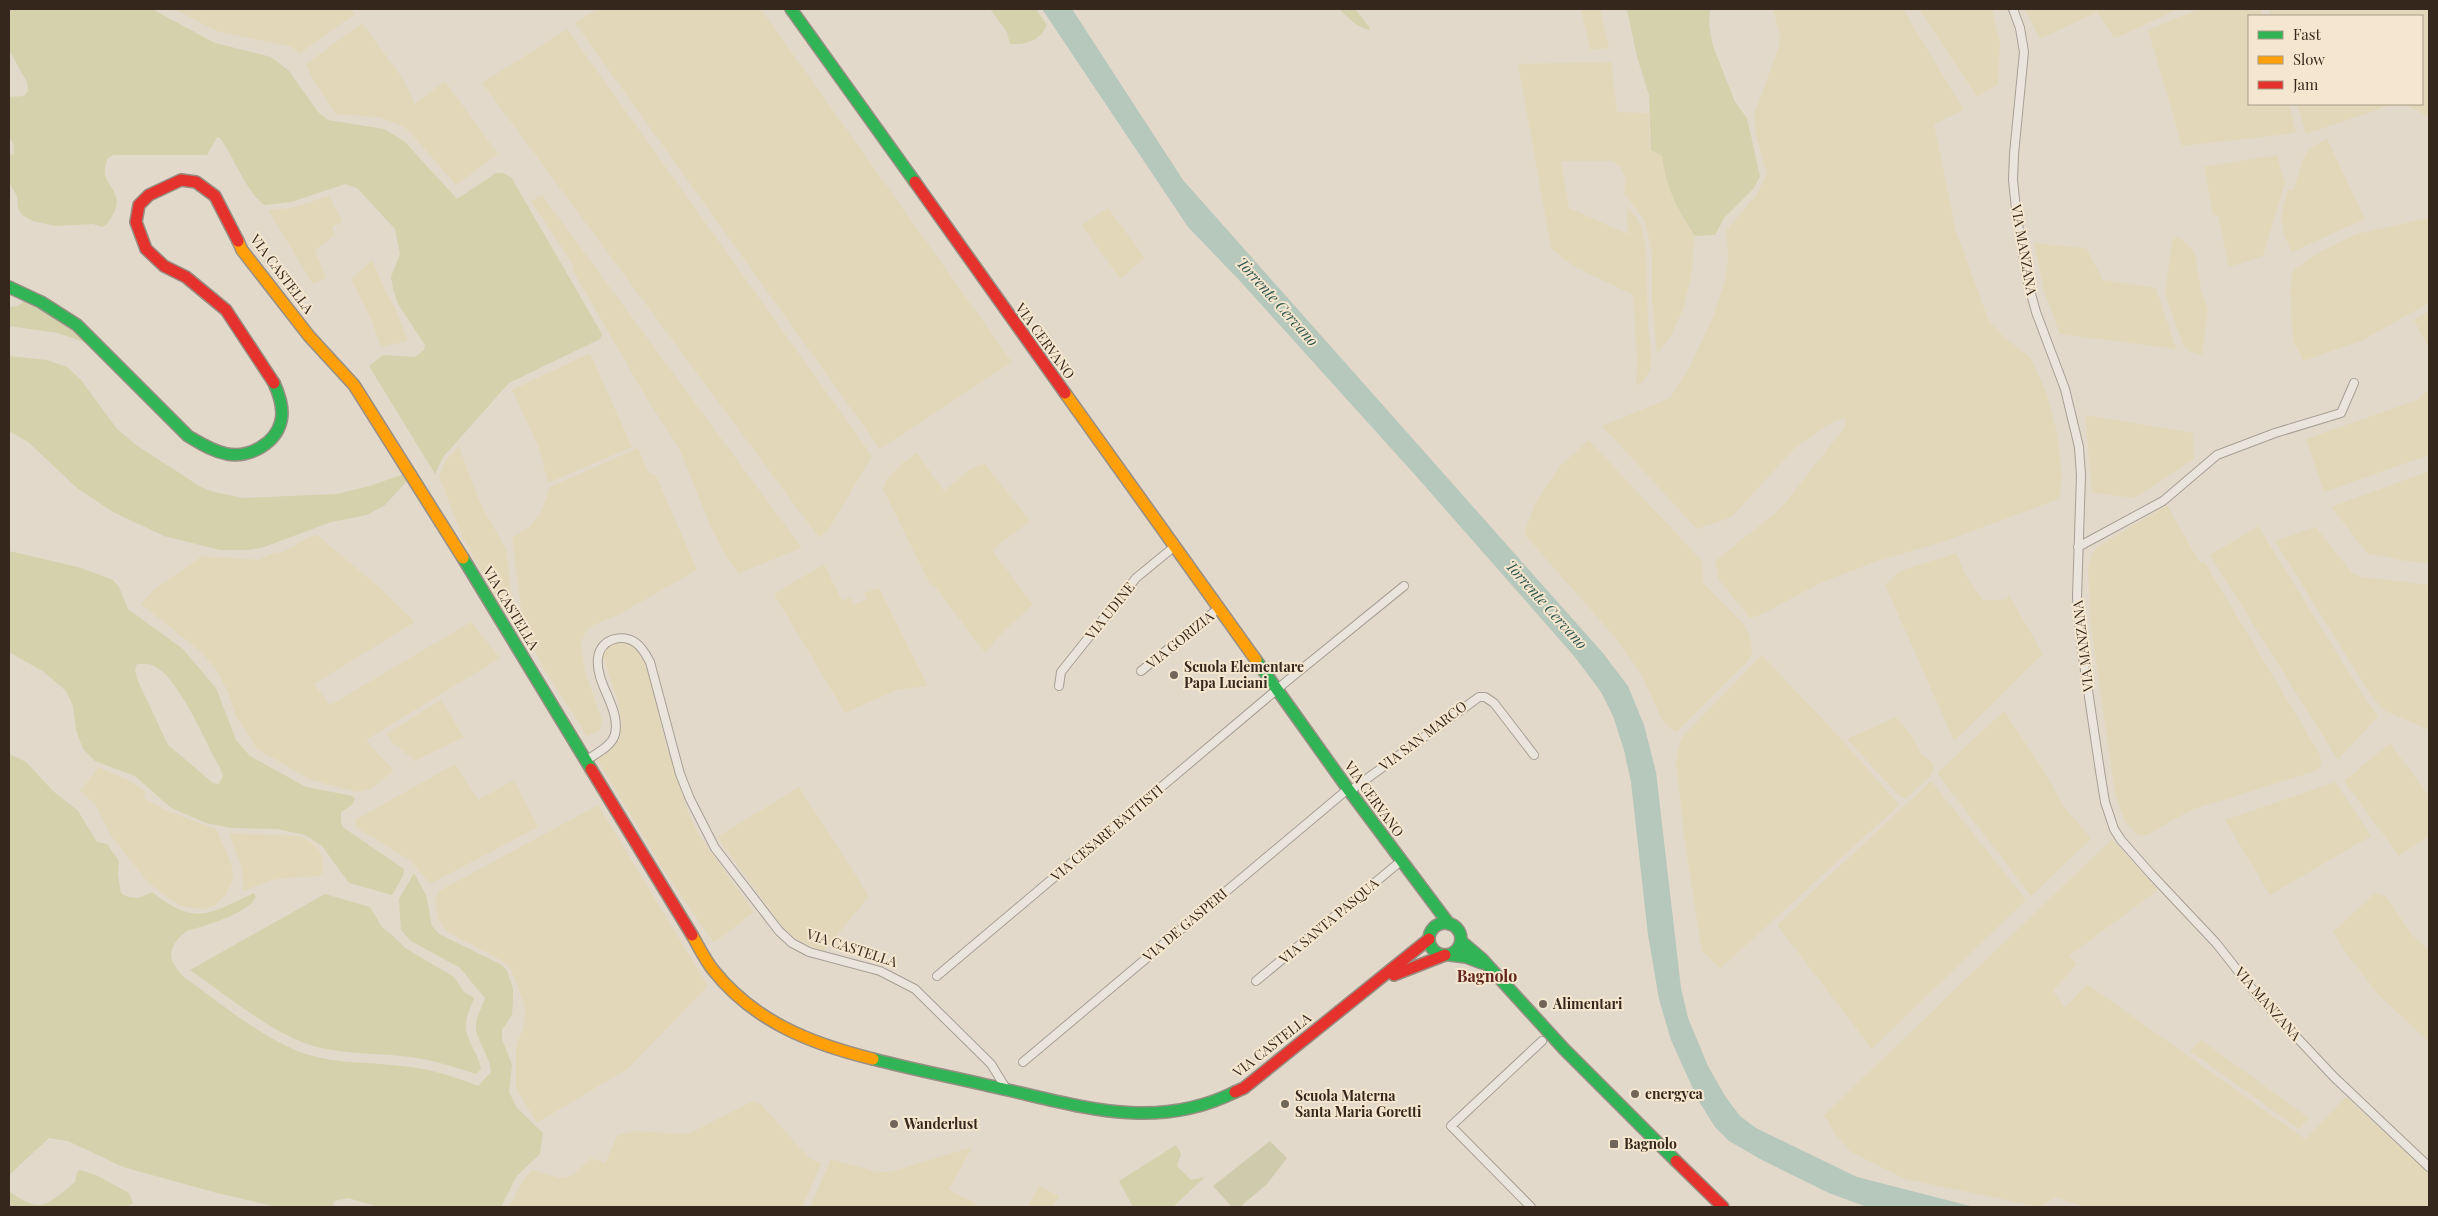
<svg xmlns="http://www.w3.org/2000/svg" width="2438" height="1216" font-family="'Playfair Display',serif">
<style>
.farmland{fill:#e3d7ba}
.green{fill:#d4d1ac;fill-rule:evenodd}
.cemetery{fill:#cecbac}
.water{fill:#b6c7bb}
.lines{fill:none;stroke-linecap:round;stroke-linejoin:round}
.street-casing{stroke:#a79e94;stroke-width:10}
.fast-casing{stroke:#978e84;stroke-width:14}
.slow-casing{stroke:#978e84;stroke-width:14}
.jam-casing{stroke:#978e84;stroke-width:14}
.street{stroke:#eae5dc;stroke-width:8}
.fast{stroke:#30b455;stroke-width:11}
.slow{stroke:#ff9f0a;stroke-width:11}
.jam{stroke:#e5322d;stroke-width:11}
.poi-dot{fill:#726559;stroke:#f5e7cf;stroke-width:2}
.labels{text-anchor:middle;stroke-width:4;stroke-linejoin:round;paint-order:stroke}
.street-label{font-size:14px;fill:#35271c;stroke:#f5e7cf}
.poi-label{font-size:14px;font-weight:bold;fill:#35271c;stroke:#f5e7cf;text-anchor:start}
.water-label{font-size:15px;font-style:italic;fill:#2c554f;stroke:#f5e7cf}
.quarter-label{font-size:16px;font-weight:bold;fill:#62251c;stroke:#f5e7cf}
</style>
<rect width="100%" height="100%" fill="#e2d9ca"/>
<path class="farmland" d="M174 9H351L355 14 299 54 292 47 216 31Z
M598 9H761L1012 362 880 449 575 23Z
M1581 9H1600L1609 48 1590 50Z
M1773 9H1903L1916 31 1964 110 1934 124 1956 231 1989 321 2005 338 2030 357 2046 391 2058 436 2062 478 2060 496 2056 500 1945 541 1878 561 1820 583 1763 614 1750 618 1719 580 1715 561 1780 509 1842 431 1845 426V417L1824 427 1794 449 1733 515 1726 519 1697 529 1602 426 1670 398 1689 368 1714 315 1726 276 1728 256 1726 231 1757 194 1767 174 1757 138 1754 115 1779 46 1780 37Z
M1919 9H1992L2000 43 1998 84 1977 97Z
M2025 9H2177L2119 37H2114L2097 12 2040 39Z
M2199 9H2260L2262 16H2249V104H2289L2296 133 2182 146 2148 30Z
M2269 9H2429V117L2405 104H2422V16H2271Z
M362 23 403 79 415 104 445 81 498 154 456 185 408 130 398 124 378 117 336 114 312 78 306 64Z
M567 29 872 456 829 529 819 538 482 83Z
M1611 62 1617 112 1649 113V145L1651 150 1662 156 1683 219 1695 236 1691 276 1684 307 1671 336 1657 353 1652 303V254L1649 239 1644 220 1624 193 1626 180 1621 168 1613 161H1561L1569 208 1628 234 1627 207 1636 217 1642 228 1646 252 1648 326 1652 360 1650 370 1643 381 1636 386 1637 358 1633 295 1579 269 1565 260 1551 248 1518 64Z
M2297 104H2394L2306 134Z
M2327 139 2365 219 2292 252 2284 235 2281 217 2288 189 2293 191 2303 159 2310 148Z
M2277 155 2285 183 2263 256 2229 267 2218 216 2213 214 2204 167Z
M542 195 802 548 739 573 728 560 712 530 679 448 644 394 572 269 573 264 531 201Z
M329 196 343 222 332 227 335 235 315 250 326 278 313 284 268 210 292 208Z
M1108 208 1145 258 1120 279 1082 225Z
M2429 218V303L2363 340 2304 361 2293 342 2290 289 2292 274 2295 269 2318 253 2356 234Z
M2178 236 2194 251 2202 293 2208 309 2202 355 2189 351 2183 345 2165 294 2172 241Z
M2034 243 2086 248 2103 280 2156 288 2176 349 2060 334 2044 291Z
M372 260 385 290 396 310 408 341 381 347 371 319 351 279Z
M2429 311V349L2414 320Z
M590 353 632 447 548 483 539 448 512 390Z
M2429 389V455L2324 492 2306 439 2417 400Z
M2085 415 2193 433 2194 459 2135 498 2092 493Z
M1589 440 1702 561 1703 583 1744 625 1750 636 1752 653 1749 660 1677 732 1672 730 1663 721 1640 672 1612 634 1524 534 1535 503 1560 466Z
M459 447 480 503 506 549 513 608 505 615 462 536 439 476 446 460Z
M638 448 648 472 656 476 697 570 618 615 594 625 586 631 581 643 585 671 602 720 600 730 587 736 542 666 523 624 512 538 529 527 540 514 550 487Z
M917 453 944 491 968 471 979 465 985 464 1030 521 992 550 1033 605 1005 630 985 653 936 588 930 584 883 489 887 479 902 463Z
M2429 471V563L2406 561 2367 553 2331 507Z
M2167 505 2200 563 2204 561 2319 753 2322 764 2316 771 2191 810 2147 835 2141 836 2135 833 2125 821 2115 794 2090 620 2088 567 2092 554 2097 547Z
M2258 526 2366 700 2378 716 2338 760 2210 555Z
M2316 527 2352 573 2362 577 2429 585V730L2384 710 2372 697 2275 541Z
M317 535 379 587 415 622 314 684 330 705 471 622 500 658 366 740 394 771 370 789 357 792 311 780 257 749 236 716 227 690 216 670 202 653 141 604 156 588 202 556 259 560 270 554 283 552 307 538Z
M1956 553 1966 576 1983 600H2001L2007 599 2009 595 2043 654 1954 741 1885 585 1900 571Z
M824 564 842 601 850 597 854 605 867 599 864 593 879 588 928 686 896 690 845 713 774 594Z
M618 641 631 643 641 652 648 667 664 738 689 814 700 837 754 912 714 943 664 871 597 759 615 739 621 724 619 705 603 657 605 650Z
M1762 655 1843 741 1899 805 1720 969 1702 951 1686 851 1676 764 1678 749 1682 737Z
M441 700 464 737 415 761 392 742 386 734Z
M2004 711 2043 769 2064 807 2089 836 2090 840 2031 896 1937 773Z
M1896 717 1912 736 1921 754 1933 764V771L1929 777 1906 799 1898 794 1847 739Z
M2390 743 2429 796V836L2399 856 2344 781Z
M455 764 478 800 514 780 538 827 430 884 411 861 357 828 355 820Z
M99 767 128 780 146 792 143 798 165 810 216 829 227 853 232 867 233 880 226 894 216 905 204 909 183 907 169 899 147 881 111 836 95 804 80 791Z
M1931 781 2026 900 1872 1049 1777 925Z
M2335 782 2371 836 2270 895 2225 820Z
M799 787 869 896 825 950 821 951 800 941 784 929 717 837Z
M598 805 708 986 627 1069 537 1123 516 1089V1045L523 1029 525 1016 524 1004 516 982 510 968 502 961 446 931 438 918 435 899 439 891Z
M229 833 299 836 311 842 319 850 323 860V873L318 876 276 879 243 891 242 868Z
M2112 839 2158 890 2069 956 2077 964 2053 991 2065 1008 2087 984 2305 1139 2346 1097 2429 1174V1207H2086L2056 1197 2040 1207 1905 1179 1851 1152 1836 1135 1824 1115Z
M2375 893 2386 896 2413 936 2429 950V1042L2377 993 2347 954 2333 932Z
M2201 1040 2309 1118 2299 1129 2190 1051Z
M753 1101 761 1104 808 1157 821 1164 802 1207H509L522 1182 532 1170 559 1178 568 1177 573 1175 591 1158 605 1163 618 1135 635 1131 688 1134Z
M972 1147 949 1190 975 1203V1207H810L831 1159 877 1172H890Z
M1039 1186 1059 1196 1053 1207H1027Z"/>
<path class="green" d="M9 9H152L215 43 271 57 289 71 318 112 328 120 384 129 404 141 457 199 496 173H503L511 177 602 334 600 339 509 383 443 457 435 474 369 366 383 355 415 357 424 350 425 345 398 304 393 288 391 277 400 254 395 229 357 188 345 184 291 202 264 205C243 187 236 160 220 138L217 137 207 155H113L107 159C106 163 104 170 105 175 110 190 124 196 112 216 109 221 108 224 102 227L93 224 55 226 33 221 22 215 18 208 17 196 9 182V153L13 155 14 145 9 137V97L24 96 28 91 27 82 9 50Z
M990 9H1036L1047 25C1040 41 1026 45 1010 44L1007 32Z
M1339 9H1355L1370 28 1368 30 1355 24Z
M1627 9H1710L1709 25 1713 46 1735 102 1747 118 1760 176 1754 188 1724 218 1715 235 1695 236C1677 210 1666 187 1662 156L1651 150 1649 95 1637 57Z
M27 299 72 326 90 344 58 333 9 326V307L17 306Z
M9 356 47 360 67 367 81 380 117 429 136 445 201 487 214 492 243 498 337 494 370 486 404 474 408 480 385 505 367 515 331 522 264 547 249 550H220L164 536 113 512 77 488 28 442 9 431Z
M9 551 78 567 113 580 119 587 128 609 183 649 216 688 236 740 250 756 306 787 353 796 355 799 352 805 341 812V822L344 828 404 869 403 876 392 895 349 883 322 846 305 835 277 829 231 828 206 823 171 808 135 776 95 761 83 749 76 730 73 706 66 691 44 672 9 652ZM137 664C142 664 148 663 152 665 178 675 206 743 220 768L223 776 219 784 213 783 168 745 137 679 135 670Z
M9 754 26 762 53 791 78 811 97 842 107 844 119 861 118 874 121 893C133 901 140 898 152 892 196 926 207 915 254 893L256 897C246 915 206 925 187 931 166 947 167 960 184 977 220 1003 264 1040 306 1054 337 1064 369 1062 401 1066 427 1068 453 1076 478 1086L491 1072C490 1055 475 1039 476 1026 476 1017 482 1007 485 998L460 968 411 941 401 930 399 899 414 873 426 895 432 926 439 934 500 964 507 970 513 989V1001L512 1015 502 1030V1039L512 1065 509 1092 517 1108 543 1133 540 1154 516 1177 501 1207H379L348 1198 334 1201 333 1207H277L217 1193 123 1167 68 1141 49 1138 9 1175Z
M325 894 370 907 382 927 392 935 405 948 454 977 464 992 474 998C472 1006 466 1015 466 1024 465 1041 479 1053 481 1069L476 1074C451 1066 427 1058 401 1056 370 1053 340 1054 310 1045 270 1032 225 994 190 970Z
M1176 1145 1181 1154 1177 1166 1191 1180 1205 1177 1173 1207H1133L1119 1181Z
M80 1170 96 1175 129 1193 133 1203 127 1206 9 1207V1191C41 1215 47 1205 75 1182L77 1172Z"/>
<path class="cemetery" d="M1270 1141 1287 1158 1267 1184 1240 1207H1232L1213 1186Z"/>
<path class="water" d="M1042 9H1072L1183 180 1602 652 1628 686 1644 725 1656 772 1681 988 1688 1018 1708 1066 1725 1096 1740 1116 1756 1128 1857 1177 1974 1207H1867L1829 1193 1762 1160 1729 1141 1715 1127 1698 1100 1671 1040 1659 999 1648 935 1631 782 1624 750 1613 716 1601 692 1574 656 1416 476 1240 281 1188 227Z"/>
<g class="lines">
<g class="street-casing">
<path id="street" d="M2013 9 2020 28 2024 52 2014 154 2013 180 2017 218 2028 283 2036 312 2065 389 2079 447 2081 475 2077 597 2081 643 2100 771 2105 802 2114 829 2121 840 2151 874 2216 943 2257 995 2334 1077 2429 1167
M2078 547 2163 501 2217 455 2275 433 2341 413 2354 383
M1141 671 1219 608
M1059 686 1061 672 1136 578 1175 546
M587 760C597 753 612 746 615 734 621 708 595 684 598 658 600 639 622 633 636 643 643 648 646 655 650 662L680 774 690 799 715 848 779 931 792 943 809 952 880 971 915 989 991 1064 1007 1090
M1350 791 1479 697H1485L1494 703 1534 755
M937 976 1287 681 1404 586
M1256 981 1401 861
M1023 1062 1348 789
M1531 1207 1451 1126 1542 1041"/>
</g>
<g class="fast-casing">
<path id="fast" d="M791 9 915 182
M9 287 41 302 77 325 188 436C200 443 212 451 227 454 250 458 276 443 281 421 284 409 279 394 274 383
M463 558 591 769
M1256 660 1348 789 1449 924
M1429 939a16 16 0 1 1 32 0a16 16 0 1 1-32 0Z
M1461 941 1482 959 1564 1049 1676 1161
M1450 955 1466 957 1482 963
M873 1059C915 1070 957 1078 999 1088 1080 1106 1155 1132 1235 1092"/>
</g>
<g class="slow-casing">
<path id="slow" d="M238 241 242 250 309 336 354 385 463 558
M1065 393 1256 660
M692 935C699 947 705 960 714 971 755 1022 812 1044 873 1059"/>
</g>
<g class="jam-casing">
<path id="jam" d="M915 182 1065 393
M238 241 215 196 196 182 181 180 149 195 139 205 136 222 146 249 164 266 186 277 226 310 274 383
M591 769 692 935
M1394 975 1445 955
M1235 1092 1244 1088 1429 939
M1676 1161 1723 1207"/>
</g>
<use href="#street" class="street"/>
<use href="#fast" class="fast"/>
<use href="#slow" class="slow"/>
<use href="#jam" class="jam"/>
</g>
<g class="poi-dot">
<circle cx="1174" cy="675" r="5"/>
<circle cx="1543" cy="1004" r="5"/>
<circle cx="1635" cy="1094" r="5"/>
<circle cx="1285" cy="1104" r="5"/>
<circle cx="894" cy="1124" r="5"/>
<rect x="1609" y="1139" width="10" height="10" rx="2.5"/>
</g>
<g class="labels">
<g class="street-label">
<text transform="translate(2024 250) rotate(80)" y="5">VIA MANZANA</text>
<text transform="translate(282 274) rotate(53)" y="5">VIA CASTELLA</text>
<text transform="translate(1045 341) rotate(54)" y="5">VIA CERVANO</text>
<text transform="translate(511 608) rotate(59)" y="5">VIA CASTELLA</text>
<text transform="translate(1110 611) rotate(-51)" y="5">VIA UDINE</text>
<text transform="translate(1180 640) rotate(-39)" y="5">VIA GORIZIA</text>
<text transform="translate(2083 646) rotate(-97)" y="5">VIA MANZANA</text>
<text transform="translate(1423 736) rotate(-37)" y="5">VIA SAN MARCO</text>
<text transform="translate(1374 799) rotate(54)" y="5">VIA CERVANO</text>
<text transform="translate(1107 833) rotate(-40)" y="5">VIA CESARE BATTISTI</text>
<text transform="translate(1329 921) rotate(-40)" y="5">VIA SANTA PASQUA</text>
<text transform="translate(1185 925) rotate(-40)" y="5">VIA DE GASPERI</text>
<text transform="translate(852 948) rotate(18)" y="5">VIA CASTELLA</text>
<text transform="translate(2268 1004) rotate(49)" y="5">VIA MANZANA</text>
<text transform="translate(1272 1045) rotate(-38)" y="5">VIA CASTELLA</text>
</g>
<g class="poi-label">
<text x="1184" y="672">Scuola Elementare<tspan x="1184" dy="16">Papa Luciani</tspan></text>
<text x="1553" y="1009">Alimentari</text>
<text x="1645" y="1099">energyca</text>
<text x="1295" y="1101">Scuola Materna<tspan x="1295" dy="16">Santa Maria Goretti</tspan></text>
<text x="904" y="1129">Wanderlust</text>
<text x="1624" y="1149">Bagnolo</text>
</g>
<g class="water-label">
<text transform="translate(1277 302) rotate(48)" y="5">Torrente Cervano</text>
<text transform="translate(1546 605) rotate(48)" y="5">Torrente Cervano</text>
</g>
<g class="quarter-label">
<text x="1487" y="982">Bagnolo</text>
</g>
</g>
<rect width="2438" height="1216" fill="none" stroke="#35271c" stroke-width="20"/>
<rect x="2248" y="15" width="175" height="90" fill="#f5e7cf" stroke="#a89a87"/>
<rect x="2258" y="31" width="25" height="8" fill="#30b455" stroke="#a89a87"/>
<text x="2293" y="40" font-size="15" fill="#35271c">Fast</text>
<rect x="2258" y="56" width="25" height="8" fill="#ff9f0a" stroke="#a89a87"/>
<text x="2293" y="65" font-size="15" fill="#35271c">Slow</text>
<rect x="2258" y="81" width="25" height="8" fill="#e5322d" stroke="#a89a87"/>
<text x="2293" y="90" font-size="15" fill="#35271c">Jam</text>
</svg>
